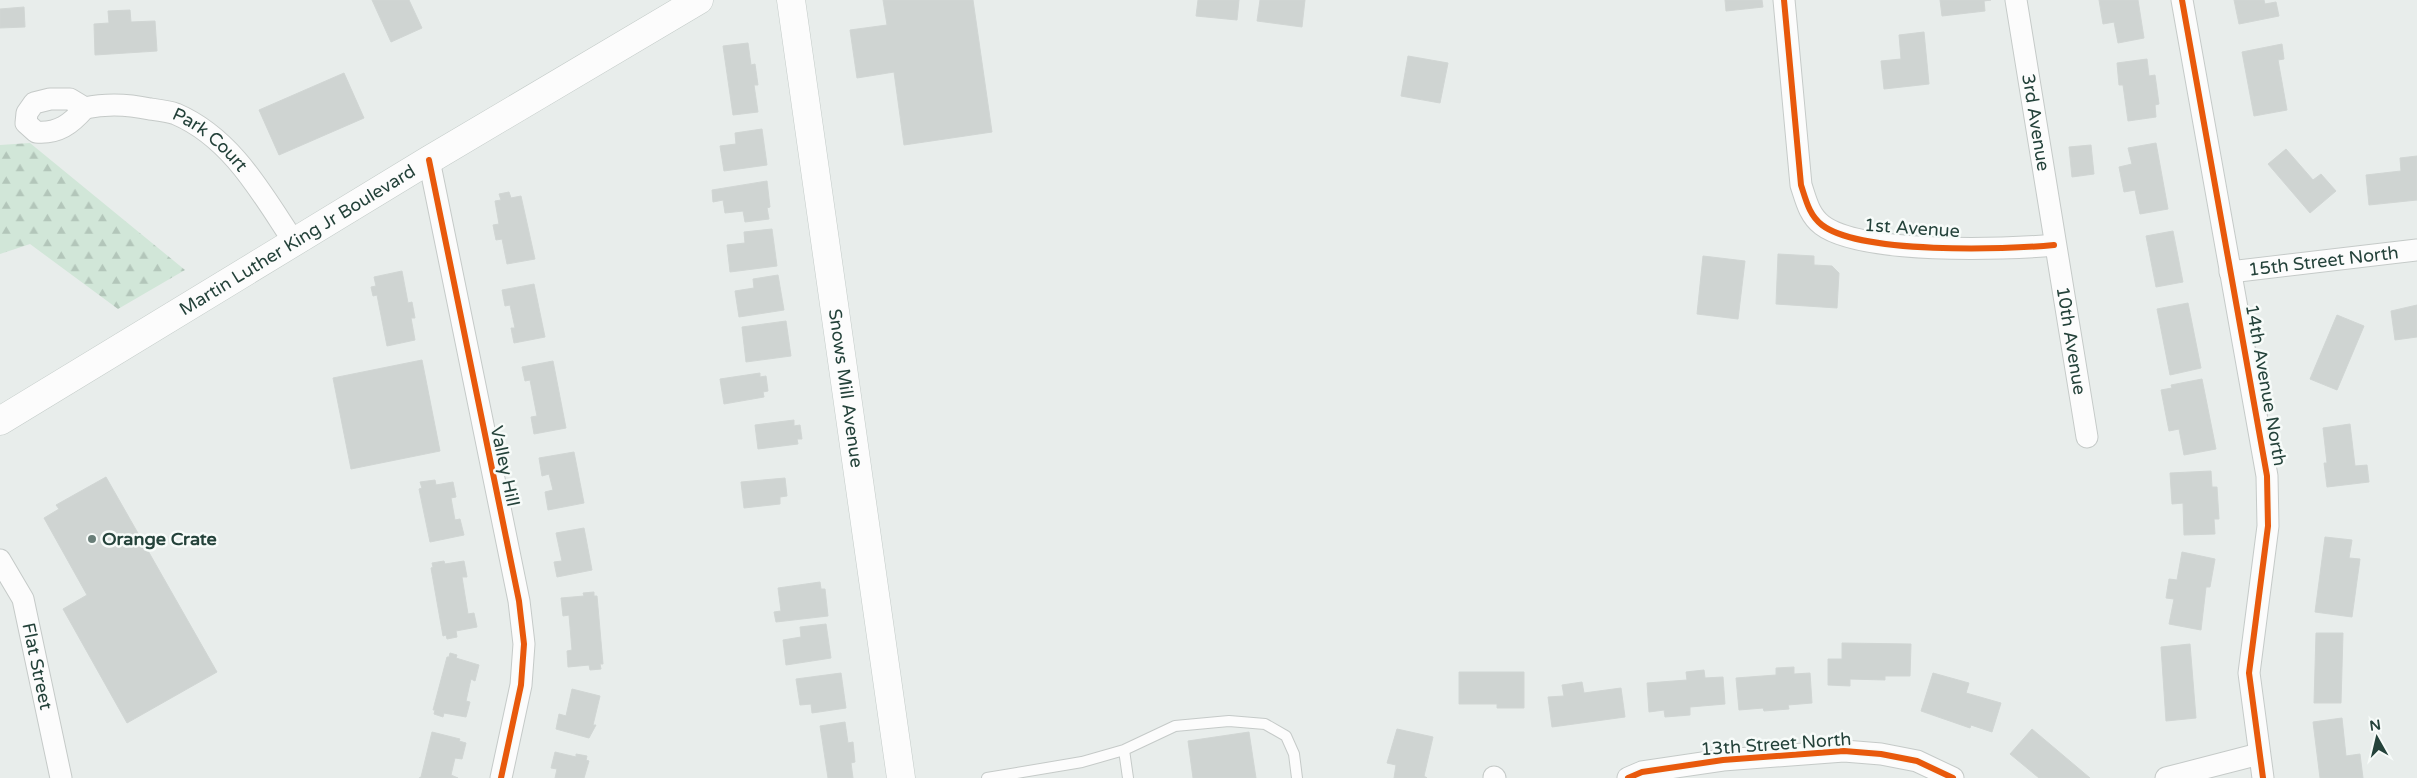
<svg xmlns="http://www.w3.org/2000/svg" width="2417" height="778" font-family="'Varela Round',sans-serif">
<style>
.forest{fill:url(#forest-firs)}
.building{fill:#cfd4d2;stroke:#d1d6d4}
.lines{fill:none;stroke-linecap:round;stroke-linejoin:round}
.lane-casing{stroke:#c5cac8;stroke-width:12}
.street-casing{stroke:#c5cac8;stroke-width:23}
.secondary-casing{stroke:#c3cbc8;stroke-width:29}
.lane{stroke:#fcfcfc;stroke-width:10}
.street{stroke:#fcfcfc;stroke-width:21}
.secondary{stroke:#fcfcfc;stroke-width:28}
.cycleway-casing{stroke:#f7fbf9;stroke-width:9}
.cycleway{stroke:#e8590c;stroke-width:6}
.poi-dot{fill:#697e78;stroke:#f7fbf9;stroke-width:2}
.labels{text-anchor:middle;stroke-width:5;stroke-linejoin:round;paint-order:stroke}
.street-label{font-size:18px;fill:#24423a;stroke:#f7fbf9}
.poi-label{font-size:18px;font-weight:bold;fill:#24423a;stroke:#f7fbf9;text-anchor:start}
</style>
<defs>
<pattern id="forest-firs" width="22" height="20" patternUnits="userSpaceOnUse" patternTransform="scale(1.25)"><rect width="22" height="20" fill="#d1e6d8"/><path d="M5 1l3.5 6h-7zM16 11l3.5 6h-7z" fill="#b3c6ba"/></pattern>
</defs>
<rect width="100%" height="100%" fill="#e8edeb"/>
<path class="forest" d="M30 143 185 270 118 309 30 244 0 254V145Z"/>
<path class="building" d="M372 0H409L422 28 391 42Z
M883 0H973L992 132 904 145 894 72 857 78 850 30 887 25Z
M1198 0H1239L1237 20 1196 16Z
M1260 0H1305L1302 27 1257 21Z
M1725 0H1762L1763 7 1726 11Z
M1940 0H1991L1984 1 1985 11 1942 16Z
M2099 0H2138L2144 38 2118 43 2114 22 2103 24Z
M2234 0H2264L2265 4 2276 2 2279 16 2239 24Z
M24 7 25 27 0 28V9Z
M130 10 131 22 155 21 157 51 95 55 94 24 109 23 108 11Z
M1924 32 1929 84 1884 89 1881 61 1901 59 1899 35Z
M748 43 751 65 755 64 758 85H754L758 112 733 115 723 46Z
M2282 44 2284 59 2278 60 2287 110 2254 116 2242 52Z
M1408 56 1448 63 1440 103 1401 96Z
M2147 59 2149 76 2155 75 2159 104 2155 105 2156 117 2128 121 2123 85H2119L2117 63Z
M344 73 364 118 279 155 259 110Z
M762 129 767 165 724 171 720 146 736 144 735 133Z
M2156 143 2168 209 2140 214 2135 190 2124 192 2119 167 2132 164 2128 148Z
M2091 145 2094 174 2072 177 2069 147Z
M2286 149 2313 180 2321 174 2336 191 2310 213 2268 164Z
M2417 156V200L2369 205 2366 175 2401 171 2400 158Z
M767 181 770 207 767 208 769 219 745 222 743 211 725 213 723 200 713 202 712 190Z
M509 192 511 198 521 196 535 259 507 264 502 239 496 240 493 225 499 224 495 201 501 200 499 194Z
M772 229 777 266 730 272 727 245 745 243 744 232Z
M2173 231 2183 282 2156 287 2146 236Z
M1778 254 1814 256V265L1832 266 1839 273 1837 308 1776 304Z
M1703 256 1745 261 1738 319 1697 314Z
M402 271 408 303 412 302 415 318H411L415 340 387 346 377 295 373 296 371 287 376 286 374 277Z
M778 275 784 310 739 317 735 291 754 288 753 279Z
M534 284 545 337 514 343 511 328H515L510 305 505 306 502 290Z
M2188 303 2201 368 2170 375 2157 309Z
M2417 305V337L2395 340 2391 311Z
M2337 315 2364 326 2337 390 2310 379Z
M786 321 791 356 746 362 742 327Z
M422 360 440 451 351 469 333 378Z
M553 361 566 428 534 434 531 417 537 416 530 380 525 381 522 367Z
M760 373V377L766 376 768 391 763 392 764 397 724 404 720 379Z
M2202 379 2216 449 2184 455 2179 429 2169 431 2161 390 2172 388 2171 385Z
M794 420V426L800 425 802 439H797L798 444 758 449 755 425Z
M2350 424 2355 466 2367 465 2369 482 2327 487 2324 463H2327L2323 428Z
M574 452 584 503 548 510 545 492 553 490 549 474 542 476 539 458Z
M2211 471 2212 487H2217L2219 519H2214L2215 534 2184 535 2183 503 2172 504 2170 473Z
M106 477 217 672 127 723 63 609 87 595 44 518 59 509 56 505Z
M785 478 787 496 780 497V504L744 508 741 482Z
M435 480 436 485 453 482 456 497 451 498 455 520 460 519 464 535 430 542 419 489 422 488 420 482Z
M584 528 592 570 557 577 554 562 562 561 556 533Z
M2325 537 2352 540 2349 558 2360 559 2352 617 2315 612Z
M2182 552 2215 559 2210 587H2206L2201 630 2169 624 2174 599 2166 598 2169 579 2177 580Z
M444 561 445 564 464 561 467 577H462L468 614 474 613 477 627 456 631 457 637 447 639 446 635 443 636 431 568 433 567 432 563Z
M820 582 821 589H825L828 616 776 622 774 612 781 611 778 588Z
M594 592V596H597L603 664H600L601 669 590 670 589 665 568 667 567 651 572 650 569 615 563 616 561 598 584 596 583 593Z
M826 624 831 658 786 665 783 640 801 637 800 627Z
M2316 633H2343L2341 703H2314Z
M1842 643 1911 644 1910 676H1885V680L1850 679V686L1828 685V659H1842Z
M2190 644 2196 718 2166 721 2161 647Z
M450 653 457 655 456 658 479 665 475 681 471 679 466 701 470 702 466 717 444 713 443 717 434 714 435 710H433L447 657H449Z
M1794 667V674L1810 673 1812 703 1788 705 1789 709 1764 711 1763 708 1739 710 1736 678 1776 675V668Z
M1704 670 1705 678 1723 677 1725 704 1690 707V715L1665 717 1664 710 1649 712 1647 683 1687 680 1686 672Z
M1459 672H1524V708H1497V704H1459Z
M841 673 846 708 812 713 811 704 800 705 796 679Z
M1933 673 1969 683 1966 693 2001 703 1992 732 1971 725 1970 728 1921 711Z
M1582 682 1584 693 1621 688 1625 717 1552 727 1548 697 1564 696 1562 685Z
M572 689 600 696 593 725H596L589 738 556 729 559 714 566 716Z
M2342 718 2346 756 2360 754 2363 778H2320L2313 722Z
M845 722 848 743 853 742 855 762 851 763 853 778H828L820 726Z
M1397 729 1433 737 1424 776 1427 778H1394L1396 765 1387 763Z
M2032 729 2090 778H2039L2010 754Z
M432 732 460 739 459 741 466 743 462 759 455 758 451 775 458 778H419L421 777Z
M1249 732 1256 778H1193L1188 741Z
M555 752 576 757V754L587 756 586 760 589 761 584 778H555L557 769 551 768Z"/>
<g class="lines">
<g class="lane-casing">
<path id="lane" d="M1124 750 1128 778
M987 778 1082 762 1124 750 1175 726 1229 721 1265 724 1286 736 1294 754 1297 778"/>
</g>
<g class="street-casing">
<g id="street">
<path d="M1784 0 1801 185C1806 200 1809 215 1822 225 1860 254 2004 250 2054 245"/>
<path id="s1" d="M2016 0 2087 437"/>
<path d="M2182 0 2267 476 2268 526 2249 673 2263 778"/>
<path d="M50 99H70L85 108C71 124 58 134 36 132L26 123 27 113 34 103Z"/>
<path id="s2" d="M85 108C108 103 127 104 150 109 158 110 168 111 176 114 232 138 262 194 294 242"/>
<path d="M429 160 519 601 524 644 521 685 501 778"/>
<path id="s3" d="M2230 272 2417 250"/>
<path id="s4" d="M0 560 23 599 61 778"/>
<path d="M1494 777 1495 778"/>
<path d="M1628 778 1642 772 1723 760 1844 751 1881 754 1917 761 1953 778"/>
<path d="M2166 778 2259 754"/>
</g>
</g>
<g class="secondary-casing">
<g id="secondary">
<path id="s5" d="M791 0 901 778"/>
<path id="s6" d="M0 421 429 160 699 0"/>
</g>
</g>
<use href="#lane" class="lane"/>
<use href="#street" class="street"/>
<use href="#secondary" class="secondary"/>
<g class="cycleway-casing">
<path id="cycleway" d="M1784 0 1801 185C1806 200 1809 215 1822 225 1860 254 2004 250 2054 245
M2182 0 2267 476 2268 526 2249 673 2263 778
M429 160 519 601 524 644 521 685 501 778
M1628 778 1642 772 1723 760 1844 751 1881 754 1917 761 1953 778"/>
</g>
<use href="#cycleway" class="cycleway"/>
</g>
<circle class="poi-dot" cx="92" cy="539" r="5"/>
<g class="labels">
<g class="street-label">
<text dy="6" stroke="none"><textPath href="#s1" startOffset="124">3rd Avenue</textPath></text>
<text dy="6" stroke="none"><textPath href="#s2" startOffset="135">Park Court</textPath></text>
<text transform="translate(1912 228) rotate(4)" y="6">1st Avenue</text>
<text dy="6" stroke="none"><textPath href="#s6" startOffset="348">Martin Luther King Jr Boulevard</textPath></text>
<text dy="6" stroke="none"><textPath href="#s3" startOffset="94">15th Street North</textPath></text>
<text dy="6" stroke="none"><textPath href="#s1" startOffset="345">10th Avenue</textPath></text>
<text transform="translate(2266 385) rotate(80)" y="6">14th Avenue North</text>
<text dy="6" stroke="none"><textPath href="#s5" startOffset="392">Snows Mill Avenue</textPath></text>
<text transform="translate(505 466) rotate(78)" y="6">Valley Hill</text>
<text dy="6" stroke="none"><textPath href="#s4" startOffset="114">Flat Street</textPath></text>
<text transform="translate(1776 744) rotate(-4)" y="6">13th Street North</text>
</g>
<g class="poi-label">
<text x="102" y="545">Orange Crate</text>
</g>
</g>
<g transform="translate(2377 738) rotate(352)" stroke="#f7fbf9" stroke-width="4" paint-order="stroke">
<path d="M0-4L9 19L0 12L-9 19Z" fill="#24423a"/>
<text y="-8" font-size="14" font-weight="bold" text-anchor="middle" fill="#24423a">N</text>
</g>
</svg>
